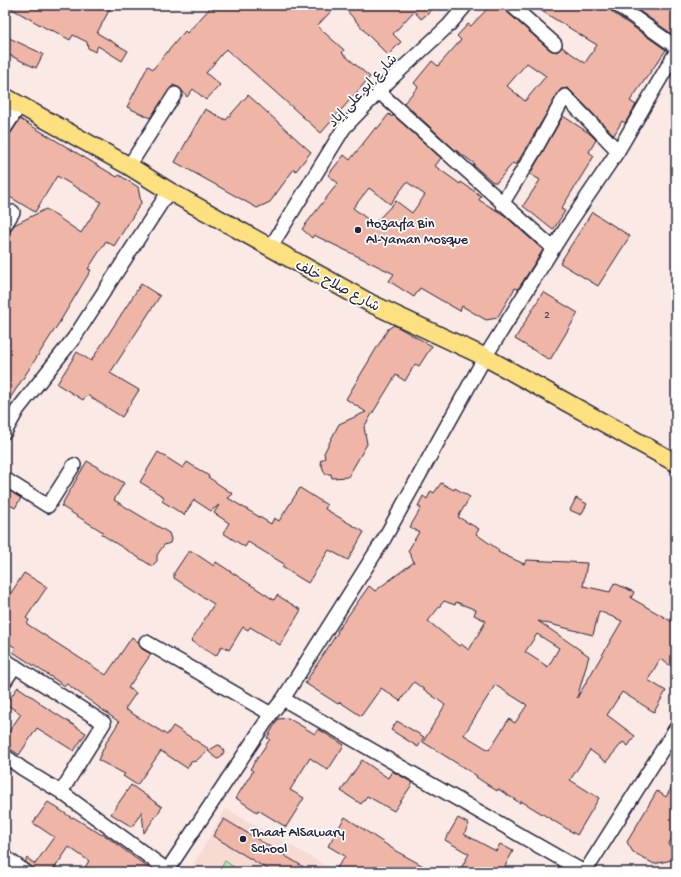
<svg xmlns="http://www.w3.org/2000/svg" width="681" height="877" font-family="'Gochi Hand','Playpen Sans Arabic',sans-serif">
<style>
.built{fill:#f7dad2}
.green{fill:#b0efb6;stroke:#698878}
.building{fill:#efb6a7;stroke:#22223b;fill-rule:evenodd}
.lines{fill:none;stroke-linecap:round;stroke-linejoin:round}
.minor-casing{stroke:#22223b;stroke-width:16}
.major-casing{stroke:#22223b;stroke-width:20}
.minor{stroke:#fff;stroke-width:13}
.major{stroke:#fde080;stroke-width:17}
.poi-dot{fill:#22223b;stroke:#fff;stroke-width:1.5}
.labels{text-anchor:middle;stroke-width:3.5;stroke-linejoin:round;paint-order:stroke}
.number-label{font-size:12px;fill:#554756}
.street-label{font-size:14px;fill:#22223b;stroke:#fff}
.poi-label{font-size:14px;fill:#22223b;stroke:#fff;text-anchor:start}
</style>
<rect width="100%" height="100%" fill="#fae9e5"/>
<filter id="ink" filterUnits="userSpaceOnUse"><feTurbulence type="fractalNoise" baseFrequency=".025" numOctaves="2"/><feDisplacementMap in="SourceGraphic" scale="8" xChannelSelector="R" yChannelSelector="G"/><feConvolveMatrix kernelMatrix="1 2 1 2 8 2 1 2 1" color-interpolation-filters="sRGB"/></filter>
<g filter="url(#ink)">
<path class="built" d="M226 809 330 868 327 872H189Z"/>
<path class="green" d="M225 861 241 872H219Z"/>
<path class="building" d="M5 5H112L97 33 128 51 122 61 98 46 95 52 88 48 87 42 73 35 70 40 52 30 51 31Z
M213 5H337L317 26 344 50 342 53 370 77 321 133 244 64 243 65 226 49 206 73 220 85 206 100 193 89 187 97 180 88 173 85 150 118 127 107 148 66 153 69 185 31 187 33Z
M342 5H438L421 19 414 11 393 34 401 42 388 55 369 36Z
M491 5H503L506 11 550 50 557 52 562 47 585 63 597 45 532 5H609L612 12 666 50 630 101 636 105 625 123 622 121 614 135 568 88 561 89 516 165 513 163 497 182H493L473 165 475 164 454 149 404 103 418 87 414 83 432 61 438 66 461 40 457 36 468 24 471 26ZM527 63 546 76 525 101 507 86Z
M631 5H676V28L672 34Z
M5 36 43 54 36 68 5 53Z
M248 95 311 152 296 171 294 169 270 202 257 208 175 162 205 109 226 120Z
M389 114 392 117 393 115 441 158 435 166 460 184 461 182 481 196 479 200 504 215 543 250 518 289 515 288 497 318 486 320 462 306 460 311 420 288 414 297 389 281 394 274 314 235 312 238 302 229 338 183 328 175 344 155 350 160 376 127 377 129ZM407 182 425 195 412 213 396 201 374 224 353 208 369 188 390 204Z
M563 116 589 133 596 140 589 152 594 156 561 209 565 211 553 230 523 206 540 180 530 174Z
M20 119 117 177 119 175 138 187 141 203 114 246 106 241 88 269 91 270 59 323 5 406V240L14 225 46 209 81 233 101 202 57 176 35 212 5 194V136L11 133Z
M592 212 630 236 598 286 560 263Z
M141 284 160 296 110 373 139 390 122 417 87 395 83 400 57 384 77 352 91 361Z
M543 292 578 313 550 360 515 339Z
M394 325 432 346 419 366 415 364 405 381 396 375 364 427 367 444 348 477 332 478 331 474H325L320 461 325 458 324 453 339 424 366 412 346 399 388 329Z
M158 452 183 468 187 462 209 476 208 477 233 494 228 498 271 524 274 518 279 521 300 488 327 505 325 509 364 532 348 560 329 550 308 583 282 567 284 564 248 542 245 547 223 533 229 523 214 513 219 505 211 511 194 500 184 515 162 501 164 497 140 482Z
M87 461 124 483 114 500 169 533 171 539 170 543 164 545 157 555V561L152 566 101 534 103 532 61 506Z
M441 483 454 490 455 488 470 497 458 517 479 529 476 534 499 550 498 552 524 564 527 560 587 563 583 586 610 592 614 583 634 592 631 598 676 624V669L660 659 648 680 666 691 654 712 622 692 607 715 635 736 628 746 623 742 606 762 590 750 570 780 599 798 577 835 521 801 520 803 498 789 497 791 476 777 477 776 423 742 445 705 414 682 400 701 381 688 361 716 340 702 338 704 305 683 338 632 337 631 369 586 375 591 414 562 408 551 419 532 410 527 421 508 418 506 423 496 427 499 431 491 434 493ZM444 601 455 605 456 602 476 610 474 615 486 621 469 650 461 644 459 646 428 621ZM599 611 622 621 577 698 589 656 538 621 593 635ZM537 634 559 648 548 667 525 652ZM495 685 527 705 515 723 509 719 489 750 464 735Z
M5 488 21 498 15 508 5 502Z
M576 498 587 504 581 515 570 510Z
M188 552H193L214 566 216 562 274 600 277 595 301 610 280 645 250 627 248 630 243 627 229 650 222 646 216 656 191 641 214 604 174 578V573Z
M24 573 47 587 26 618 29 620 27 624 106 675 132 637 138 642 142 649 151 654 128 688 136 693 125 709 167 735 173 726 209 749 196 761 191 762 187 768 161 751 137 785 123 776 125 774 98 760 107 741 119 722 67 684 65 686 13 652 16 648 5 641V602Z
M18 687 40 702 39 703 86 733 74 751 37 728 19 755 5 745V737L21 714 6 704Z
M288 718 315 734 318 729 344 745 328 770 310 758 290 790 304 798 286 827 258 810 257 812 236 798 253 771 250 769 270 739 267 738 278 719Z
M397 721 424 737 418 747 391 730Z
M218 745 221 746 224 752 220 758 217 759 208 751Z
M362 760 388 778 392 771 413 783 394 811 367 796 361 804 341 791Z
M676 780V831L668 845 676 849V859L654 864 633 852 627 842 657 791 666 797Z
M131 785 162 807 144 833 142 811 132 827 111 814Z
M48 802 72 818 73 817 102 835 103 834 154 872H82L89 861 69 847 52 872H34L31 866 25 862 27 858 35 864 54 837 33 823Z
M345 817 396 851 434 872H334L345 856 328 846Z
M458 818 469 824 464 834 496 851 500 844 513 851 502 872H459L469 854 445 840Z
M224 819 312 872H272L213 836Z"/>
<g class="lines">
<g class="minor-casing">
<path id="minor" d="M511 5 555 44
M617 5 676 47
M379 92 553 248
M5 128 20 105
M129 166 175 94
M502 204 535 150 565 96 618 151
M5 225 13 212
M270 248 344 128 392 78 449 25 466 5
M5 432 18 409 74 338 169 191
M5 479 48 506 74 465
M146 642 271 714
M5 660 104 723 61 792
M5 681 15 666
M283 699 584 872
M5 756 23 769 61 792 167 870
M5 857 26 872
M166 872 271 714 283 699 384 539 485 357 566 228 618 151 676 52
M585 872 676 728"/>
</g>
<g class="major-casing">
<path id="major" d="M5 97 129 166 169 191 370 303 485 357 676 463"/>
</g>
<use href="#minor" class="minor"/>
<use href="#major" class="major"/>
</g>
</g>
<g class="poi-dot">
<circle cx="358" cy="230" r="4"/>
<circle cx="243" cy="839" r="4"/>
</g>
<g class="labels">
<g class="number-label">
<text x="547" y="318">2</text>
</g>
<g class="street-label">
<text transform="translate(362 90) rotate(-47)" y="5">شارع ابو على إياد</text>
<text transform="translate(338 285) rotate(28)" y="5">شارع صلاح خلف</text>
</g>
<g class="poi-label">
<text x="366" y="227">Hozayfa Bin<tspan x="366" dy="16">Al-Yaman Mosque</tspan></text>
<text x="251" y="836">Thaat AlSawary<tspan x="251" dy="16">School</tspan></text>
</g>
</g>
<rect width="681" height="877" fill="none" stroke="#fff" stroke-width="20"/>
<rect x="10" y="10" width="661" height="857" fill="none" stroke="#22223b" stroke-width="1.5" filter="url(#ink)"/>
</svg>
